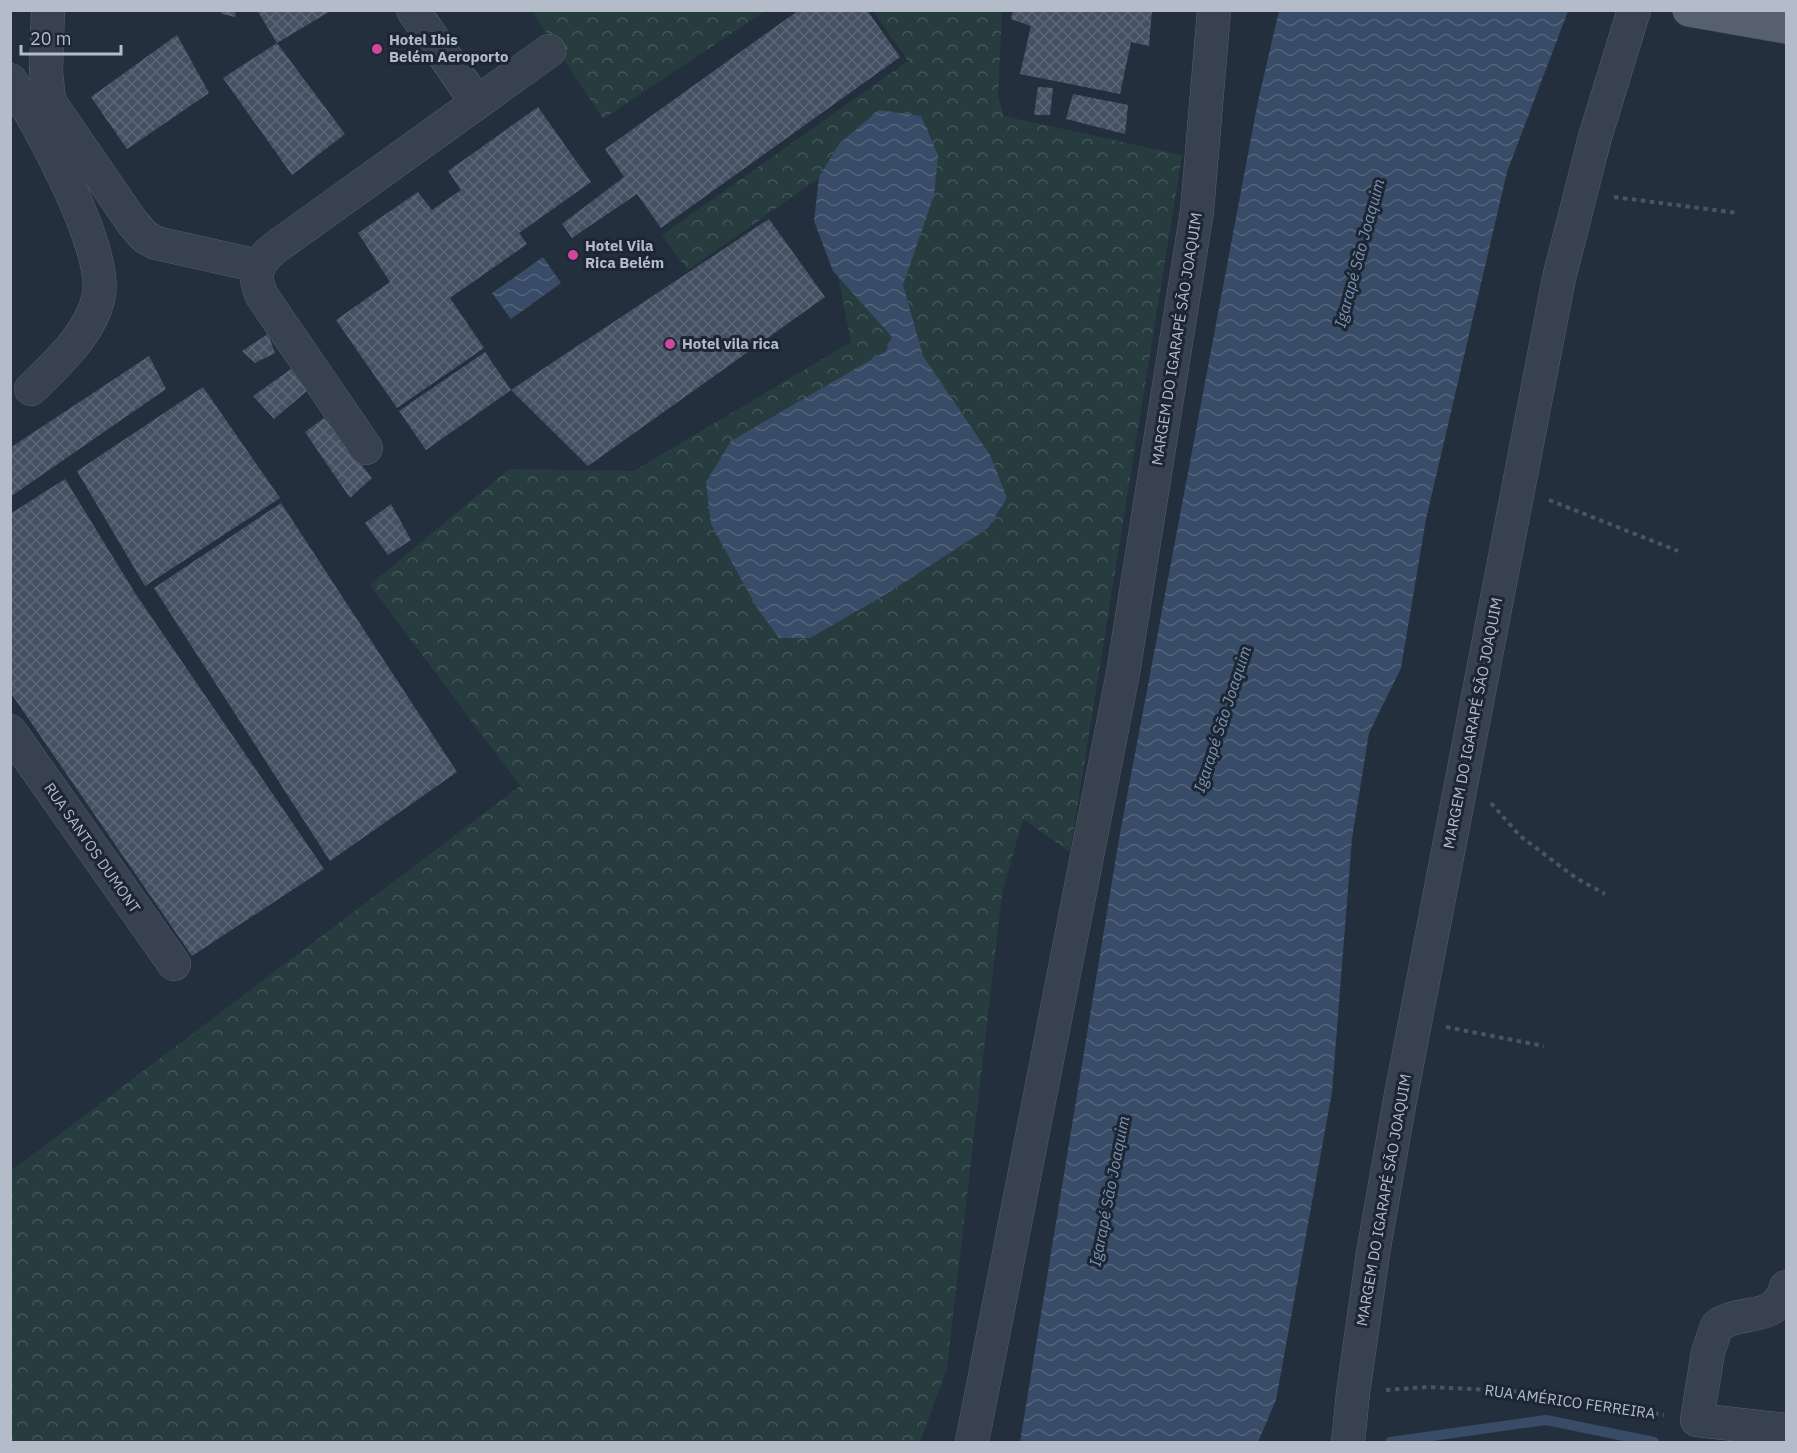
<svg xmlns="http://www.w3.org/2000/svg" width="1797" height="1453" font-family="'IBM Plex Sans',sans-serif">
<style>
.forest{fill:url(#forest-crowns)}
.water{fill:url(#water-waves)}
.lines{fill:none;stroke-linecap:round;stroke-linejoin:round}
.stream{stroke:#394c67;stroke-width:10}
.building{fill:url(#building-cross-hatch)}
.minor-casing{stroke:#565f6c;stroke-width:34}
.major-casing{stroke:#414a57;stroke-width:34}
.path{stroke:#44595c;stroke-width:4;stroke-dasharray:4.5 4.5;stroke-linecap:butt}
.minor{stroke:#38414e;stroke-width:33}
.major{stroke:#56606e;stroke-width:33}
.hotel-dot{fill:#d1479c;stroke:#1d2633;stroke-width:2}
.labels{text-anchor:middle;stroke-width:6;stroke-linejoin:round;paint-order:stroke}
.poi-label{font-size:15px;font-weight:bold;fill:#b4bcc9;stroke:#1d2633;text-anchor:start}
.street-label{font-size:15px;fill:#b4bcc9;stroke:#1d2633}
.water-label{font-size:16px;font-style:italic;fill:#7c92b1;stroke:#1d2633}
</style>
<defs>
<pattern id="forest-crowns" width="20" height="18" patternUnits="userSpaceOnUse" patternTransform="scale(1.5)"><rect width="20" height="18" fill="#263c3f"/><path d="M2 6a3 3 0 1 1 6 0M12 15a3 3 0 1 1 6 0" fill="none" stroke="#435659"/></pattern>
<pattern id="water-waves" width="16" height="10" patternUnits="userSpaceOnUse" patternTransform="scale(1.5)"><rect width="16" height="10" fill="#394c67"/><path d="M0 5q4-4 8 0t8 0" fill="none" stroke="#53647b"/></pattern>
<pattern id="building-cross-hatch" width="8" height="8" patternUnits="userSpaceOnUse" patternTransform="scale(1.5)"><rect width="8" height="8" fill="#455162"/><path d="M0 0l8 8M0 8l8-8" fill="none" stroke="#5d6877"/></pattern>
</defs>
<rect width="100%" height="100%" fill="#242f3e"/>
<path class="forest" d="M532 11H765L603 119Z
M873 11H1002L998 97 1004 116 1182 155 1070 852 1023 819 1002 894 947 1368 920 1442H11V1171L520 786 370 585 509 469 634 471 851 342 819 178 688 270 662 235 908 61Z"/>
<path class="water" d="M1279 11H1568L1507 172 1426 519 1401 668 1369 733 1352 838 1332 1092 1276 1400 1258 1442H1020L1119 839 1258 101Z
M879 110 921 116 938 155 934 195 903 285 923 356 990 455 1007 498 988 528 886 594 810 638H779L757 608 711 524 706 482 731 441 886 351 892 337 833 271 814 221 819 177 839 144Z
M543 257 561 283 511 319 492 293Z"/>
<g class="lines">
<path class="stream" d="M1390 1442 1546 1420 1654 1442"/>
</g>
<path class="building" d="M219 10H236L235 17 222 14Z
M257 10H332L277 43Z
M799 10H867L900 57 661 228 637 194 572 238 562 224 624 177 605 149Z
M1013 10H1152L1149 46 1131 42 1120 94 1020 74 1031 26 1011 19Z
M177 35 209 93 127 149 91 97Z
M277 43 345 134 292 175 223 78Z
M1038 87 1053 88 1050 115H1034Z
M1073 94 1128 105 1125 134 1066 119Z
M538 107 591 182 519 233 527 244 450 298 484 348 397 408 336 320 390 282 358 233 418 192 432 210 461 190 448 171Z
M769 219 825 297 588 466 511 390Z
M268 334 275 353 255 363 242 351Z
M485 352 511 390 426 450 399 411Z
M149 356 166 389 10 497V448Z
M291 369 307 391 274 419 253 396Z
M203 387 280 498 145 586 77 471Z
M324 418 372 478 350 498 305 432Z
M65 479 135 593 324 869 192 956 10 692V514Z
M281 503 457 772 330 861 154 588Z
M391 504 411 540 388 555 365 523Z"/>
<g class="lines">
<g class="minor-casing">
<path id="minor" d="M48 10 46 71 49 101 132 222 145 237 156 243 259 266
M413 10 477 103
M10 80C38 120 107 248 99 294 93 331 57 364 31 389
M366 448 262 296C252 274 257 262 276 247L549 51
M10 731 174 964
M1786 1287C1776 1324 1741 1308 1717 1326L1708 1352 1697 1420 1786 1430
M972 1442 1123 673 1197 211 1214 10
M1348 1442 1353 1393 1373 1253 1400 1100 1559 278 1595 137 1634 10"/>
</g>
<g class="major-casing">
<path id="major" d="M1689 10 1786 27"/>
</g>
<path class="path" d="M1614 197 1738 213
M1549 500 1678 551
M1491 803 1520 836 1576 878 1605 894
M1446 1027 1544 1046
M1386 1390 1428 1387 1513 1391 1664 1415"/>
<use href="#minor" class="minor"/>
<use href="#major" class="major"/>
</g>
<g class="hotel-dot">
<circle cx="377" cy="49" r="6"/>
<circle cx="573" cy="255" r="6"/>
<circle cx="670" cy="344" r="6"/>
</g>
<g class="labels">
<g class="poi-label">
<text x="389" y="45">Hotel Ibis<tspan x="389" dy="17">Belém Aeroporto</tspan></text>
<text x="585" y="251">Hotel Vila<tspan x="585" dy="17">Rica Belém</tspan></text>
<text x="682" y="349">Hotel vila rica</text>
</g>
<g class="street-label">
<text transform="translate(1177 339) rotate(-81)" y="5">MARGEM DO IGARAPÉ SÃO JOAQUIM</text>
<text transform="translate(1473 723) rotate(-79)" y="5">MARGEM DO IGARAPÉ SÃO JOAQUIM</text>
<text transform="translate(92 848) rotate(55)" y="5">RUA SANTOS DUMONT</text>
<text transform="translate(1384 1200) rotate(-80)" y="5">MARGEM DO IGARAPÉ SÃO JOAQUIM</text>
<text transform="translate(1570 1402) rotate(8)" y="5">RUA AMÉRICO FERREIRA</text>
</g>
<g class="water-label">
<text transform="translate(1359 253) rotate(-75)" y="6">Igarapé São Joaquim</text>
<text transform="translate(1222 719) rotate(-72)" y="6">Igarapé São Joaquim</text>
<text transform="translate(1109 1191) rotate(-79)" y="6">Igarapé São Joaquim</text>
</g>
</g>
<rect width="1797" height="1453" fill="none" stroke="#b4bcc9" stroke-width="24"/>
<path d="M21 45v9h100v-9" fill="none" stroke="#b4bcc9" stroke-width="3"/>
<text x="30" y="45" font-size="18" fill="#b4bcc9" stroke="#1d2633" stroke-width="4.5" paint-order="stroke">20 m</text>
</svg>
